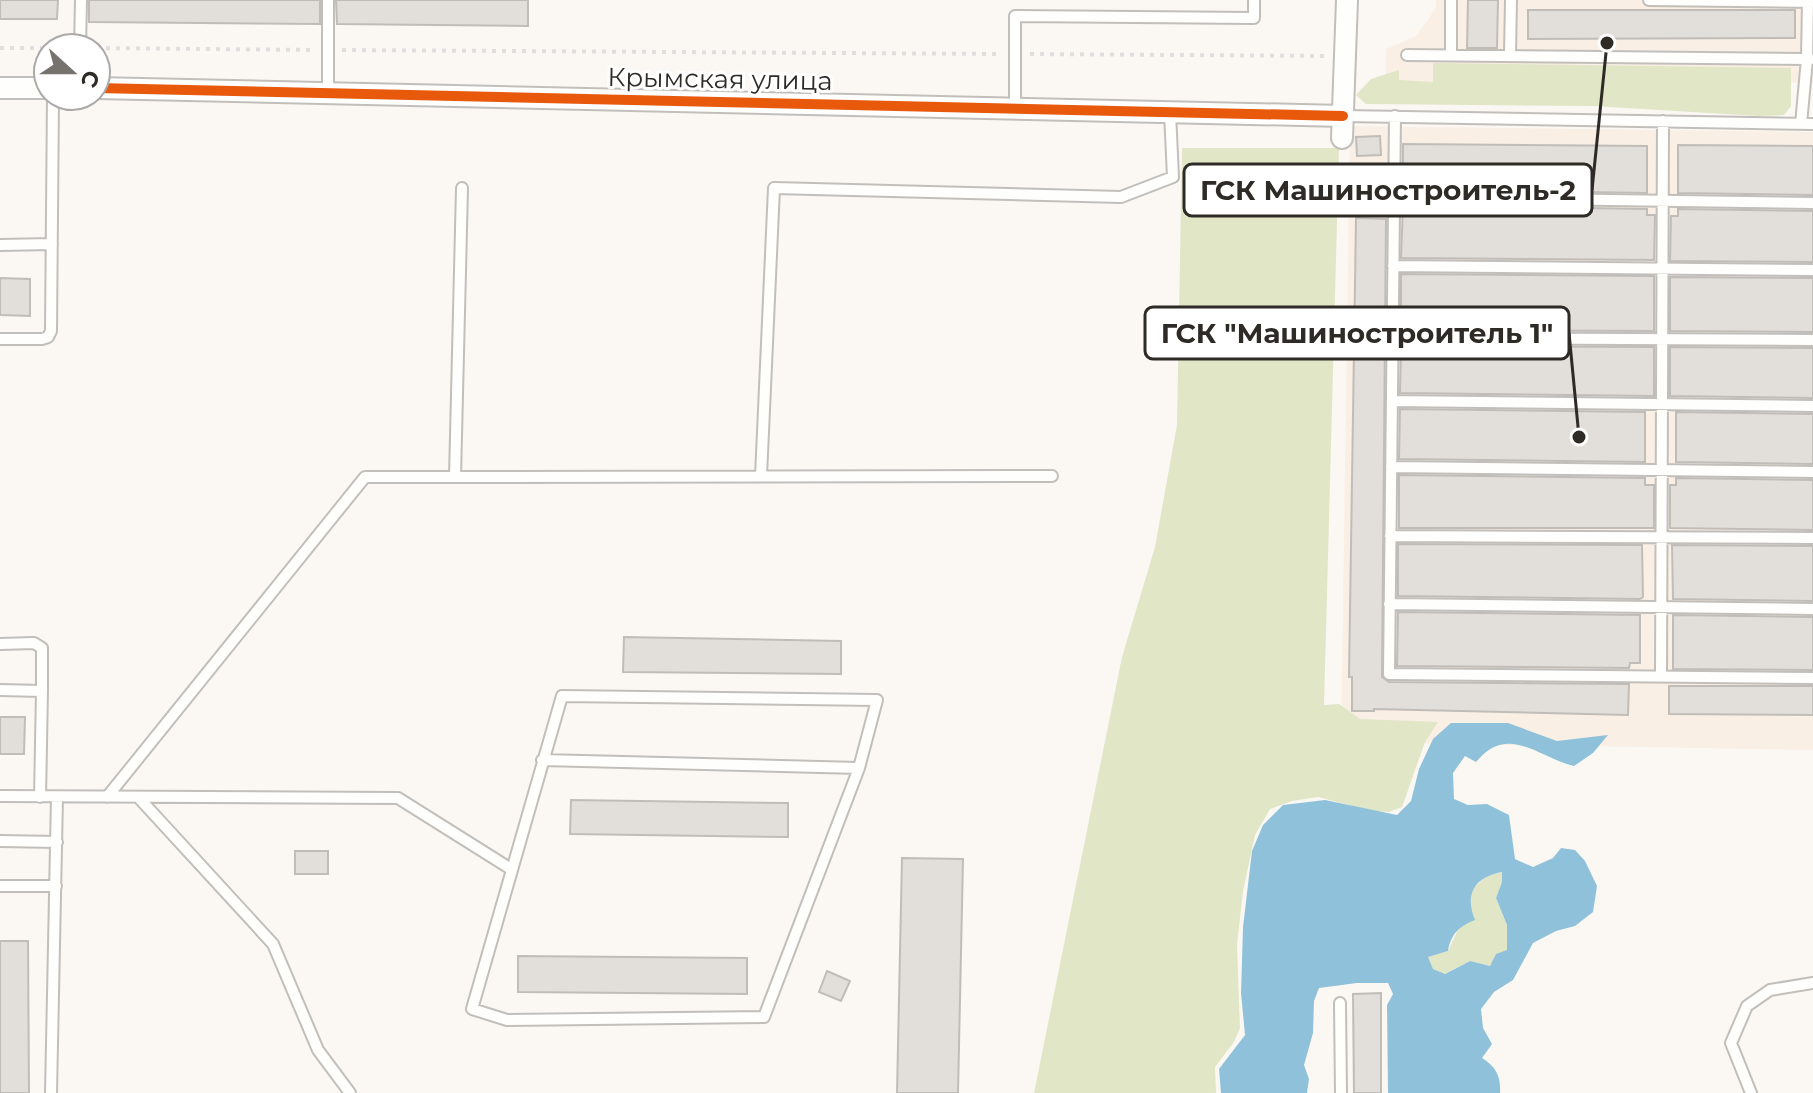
<svg xmlns="http://www.w3.org/2000/svg" width="1813" height="1093" font-family="Montserrat,sans-serif">
<style>
.built{fill:#f9efe4}
.green{fill:#e0e6c6}
.water{fill:#8fc2da;fill-rule:evenodd}
.building{fill:#e2dfdb;stroke:#c0bdb9;stroke-width:2}
.lines{fill:none;stroke-linecap:round;stroke-linejoin:round}
.service-casing{stroke:#c2bfbb;stroke-width:14}
.minor-casing{stroke:#c2bfbb;stroke-width:24}
.path{stroke:#e0dfde;stroke-width:4;stroke-dasharray:4 6;stroke-linecap:butt}
.service{stroke:#fefefd;stroke-width:10}
.minor{stroke:#fefefd;stroke-width:20}
.cycleway-casing{stroke:#fff;stroke-width:15}
.cycleway{stroke:#e8590c;stroke-width:10}
.labels{text-anchor:middle;stroke-width:6;stroke-linejoin:round;paint-order:stroke}
.street-label{font-size:26px;fill:#2e2b27;stroke:#fff}
.leader{fill:none;stroke:#2e2b27;stroke-width:3}
.callout-dot{fill:#2e2b27;stroke:#fff;stroke-width:3}
.callout{fill:#fff;stroke:#2e2b27;stroke-width:3}
.callout-label{font-size:28px;text-anchor:middle;font-weight:bold;fill:#2e2b27}
</style>
<rect width="100%" height="100%" fill="#fbf8f4"/>
<path class="built" d="M1436 0H1813V83L1579 78 1446 90H1385L1386 49 1416 36 1436 8Z
M1350 126 1813 132V750L1341 742Z"/>
<path class="green" d="M1433 63 1791 68V106L1784 115 1758 116 1593 106 1366 104 1356 95 1371 79 1399 70V80L1433 82Z
M1182 148H1339L1324 705 1339 704 1360 719 1438 722 1425 742 1402 807 1389 812 1372 811 1318 797 1292 801 1270 809 1255 835 1243 891 1237 945 1240 1028 1234 1042 1215 1067 1216 1093H1034L1122 657 1155 547 1177 425Z
M1502 872V882L1496 898 1507 925V950L1490 966 1470 961 1444 974 1433 969 1427 957 1448 951 1469 906 1472 889 1487 876Z"/>
<path class="water" d="M1451 723H1508L1557 741 1608 735 1593 753 1574 766C1537 757 1508 723 1476 762L1465 756 1453 773 1454 799 1468 805 1487 804 1509 815 1515 859 1533 867 1553 858 1561 848 1575 850 1585 861 1597 886 1593 912 1575 926 1556 931 1533 943 1513 980 1494 992 1481 1009 1483 1028 1492 1044 1482 1058C1496 1067 1501 1076 1500 1093H1388L1387 1005 1393 994 1388 983H1357L1319 988 1314 1001 1313 1033 1304 1065 1309 1079 1307 1093H1221L1219 1069 1245 1035 1241 993 1243 927 1252 851 1263 825 1283 805 1325 800 1397 815 1411 801 1419 769 1433 739ZM1502 872V882L1496 898 1507 925V950L1496 954 1490 966 1470 961 1445 974 1433 969 1428 957 1448 951C1451 934 1459 926 1475 920 1464 894 1475 877 1502 872Z"/>
<path class="building" d="M0 0H58L57 19H0Z
M89 0H320V24L89 22Z
M336 0H528V26L337 24Z
M1468 0H1498L1497 48H1467Z
M1528 10H1795V38L1528 39Z
M1380 136 1381 155 1357 156 1356 137Z
M1403 144 1647 146V193L1403 189Z
M1678 145 1813 146V195L1678 193Z
M1403 205 1647 209V215H1655L1654 260 1401 258Z
M1678 209 1813 211V262L1670 261 1671 216H1678Z
M1356 218 1386 219 1382 677 1389 682 1629 684 1628 715 1374 709V711H1352V677H1349Z
M1401 274 1654 276V331L1401 330Z
M1670 277 1813 278V332L1670 331Z
M0 278 30 279V316L0 315Z
M1401 346 1654 347V396L1400 393Z
M1670 347 1813 348V398L1670 396Z
M1400 409 1645 412V462L1399 459Z
M1676 412 1813 414V464L1676 462Z
M1399 475 1645 478V485H1654V528H1399Z
M1676 478 1813 480V530L1670 528V485H1676Z
M1398 544 1642 545 1643 597 1640 599 1398 596Z
M1672 545 1813 546V601L1673 599Z
M1398 612 1640 615V663H1630L1629 668 1397 666Z
M1673 615 1813 617V670L1673 669Z
M624 637 841 641V674L623 672Z
M1669 686H1813V715L1669 714Z
M0 717H25L24 754H0Z
M571 800 788 803V837L570 834Z
M295 851H328V874H295Z
M902 858 963 859 958 1093H897Z
M0 941H28L29 1093H0Z
M518 956 747 958V994L518 992Z
M827 971 850 981 841 1001 819 992Z
M1381 993V1093H1354L1353 994Z"/>
<g class="lines">
<g class="service-casing">
<path id="service" d="M1649 0 1813 2
M80 48 81 0
M1451 54V0
M1510 54 1511 0
M1407 55 1807 59 1808 0
M328 94V0
M1015 108V16L1254 18V0
M1343 116 1813 124
M1395 116 1389 674 1813 678
M1801 124 1807 59H1811
M462 188 455 477 1052 476
M1394 197 1813 203
M0 245 52 244
M1393 266 1813 270
M1393 338 1813 340
M0 339H42L48 337 51 331 53 96
M1392 401 1813 406
M1391 467 1813 472
M761 476 774 188 1121 197 1173 177 1170 112
M1390 536 1813 538
M1389 604 1813 609
M0 644 34 643 42 648V691
M1661 677 1663 121
M0 690 42 691 40 797
M562 696 877 700 859 768 764 1017 507 1020 472 1009Z
M542 760 859 768
M0 796 398 798 511 869
M107 797 365 477H455
M139 798 273 944 318 1050 350 1093
M0 841 57 842
M0 886H56
M1340 1003 1341 1093
M51 1093 57 797
M1751 1093 1731 1043 1747 1006 1770 990 1813 983"/>
</g>
<g class="minor-casing">
<path id="minor" d="M0 88H48
M96 88 1343 116
M1342 138 1347 0"/>
</g>
<path class="path" d="M0 48H48
M96 48 314 50
M342 50 1002 54
M1030 54 1326 56"/>
<use href="#service" class="service"/>
<use href="#minor" class="minor"/>
<g class="cycleway-casing">
<path id="cycleway" d="M96 88 1343 116"/>
</g>
<use href="#cycleway" class="cycleway"/>
</g>
<g class="labels">
<g class="street-label">
<text transform="translate(720 79) rotate(1)" y="9">Крымская улица</text>
</g>
</g>
<path class="leader" d="M1607 43L1592 190M1579 437L1569 333"/>
<g class="callout-dot">
<circle cx="1607" cy="43" r="8"/>
<circle cx="1579" cy="437" r="8"/>
</g>
<g class="callout">
<rect x="1184" y="164" width="408" height="52" rx="8"/>
<rect x="1145" y="307" width="424" height="52" rx="8"/>
</g>
<g class="callout-label">
<text x="1388" y="200">ГСК Машиностроитель-2</text>
<text x="1357" y="343">ГСК "Машиностроитель 1"</text>
</g>
<g transform="translate(72 72) rotate(111)"><circle r="38" fill="#ffffff" stroke="#abaaa9" stroke-width="2"/>
<path d="M0-6L14 30L0 20L-14 30Z" fill="#76736f"/>
<text y="-12" font-size="22" font-weight="bold" text-anchor="middle" fill="#2e2b27">С</text>
</g>
</svg>
